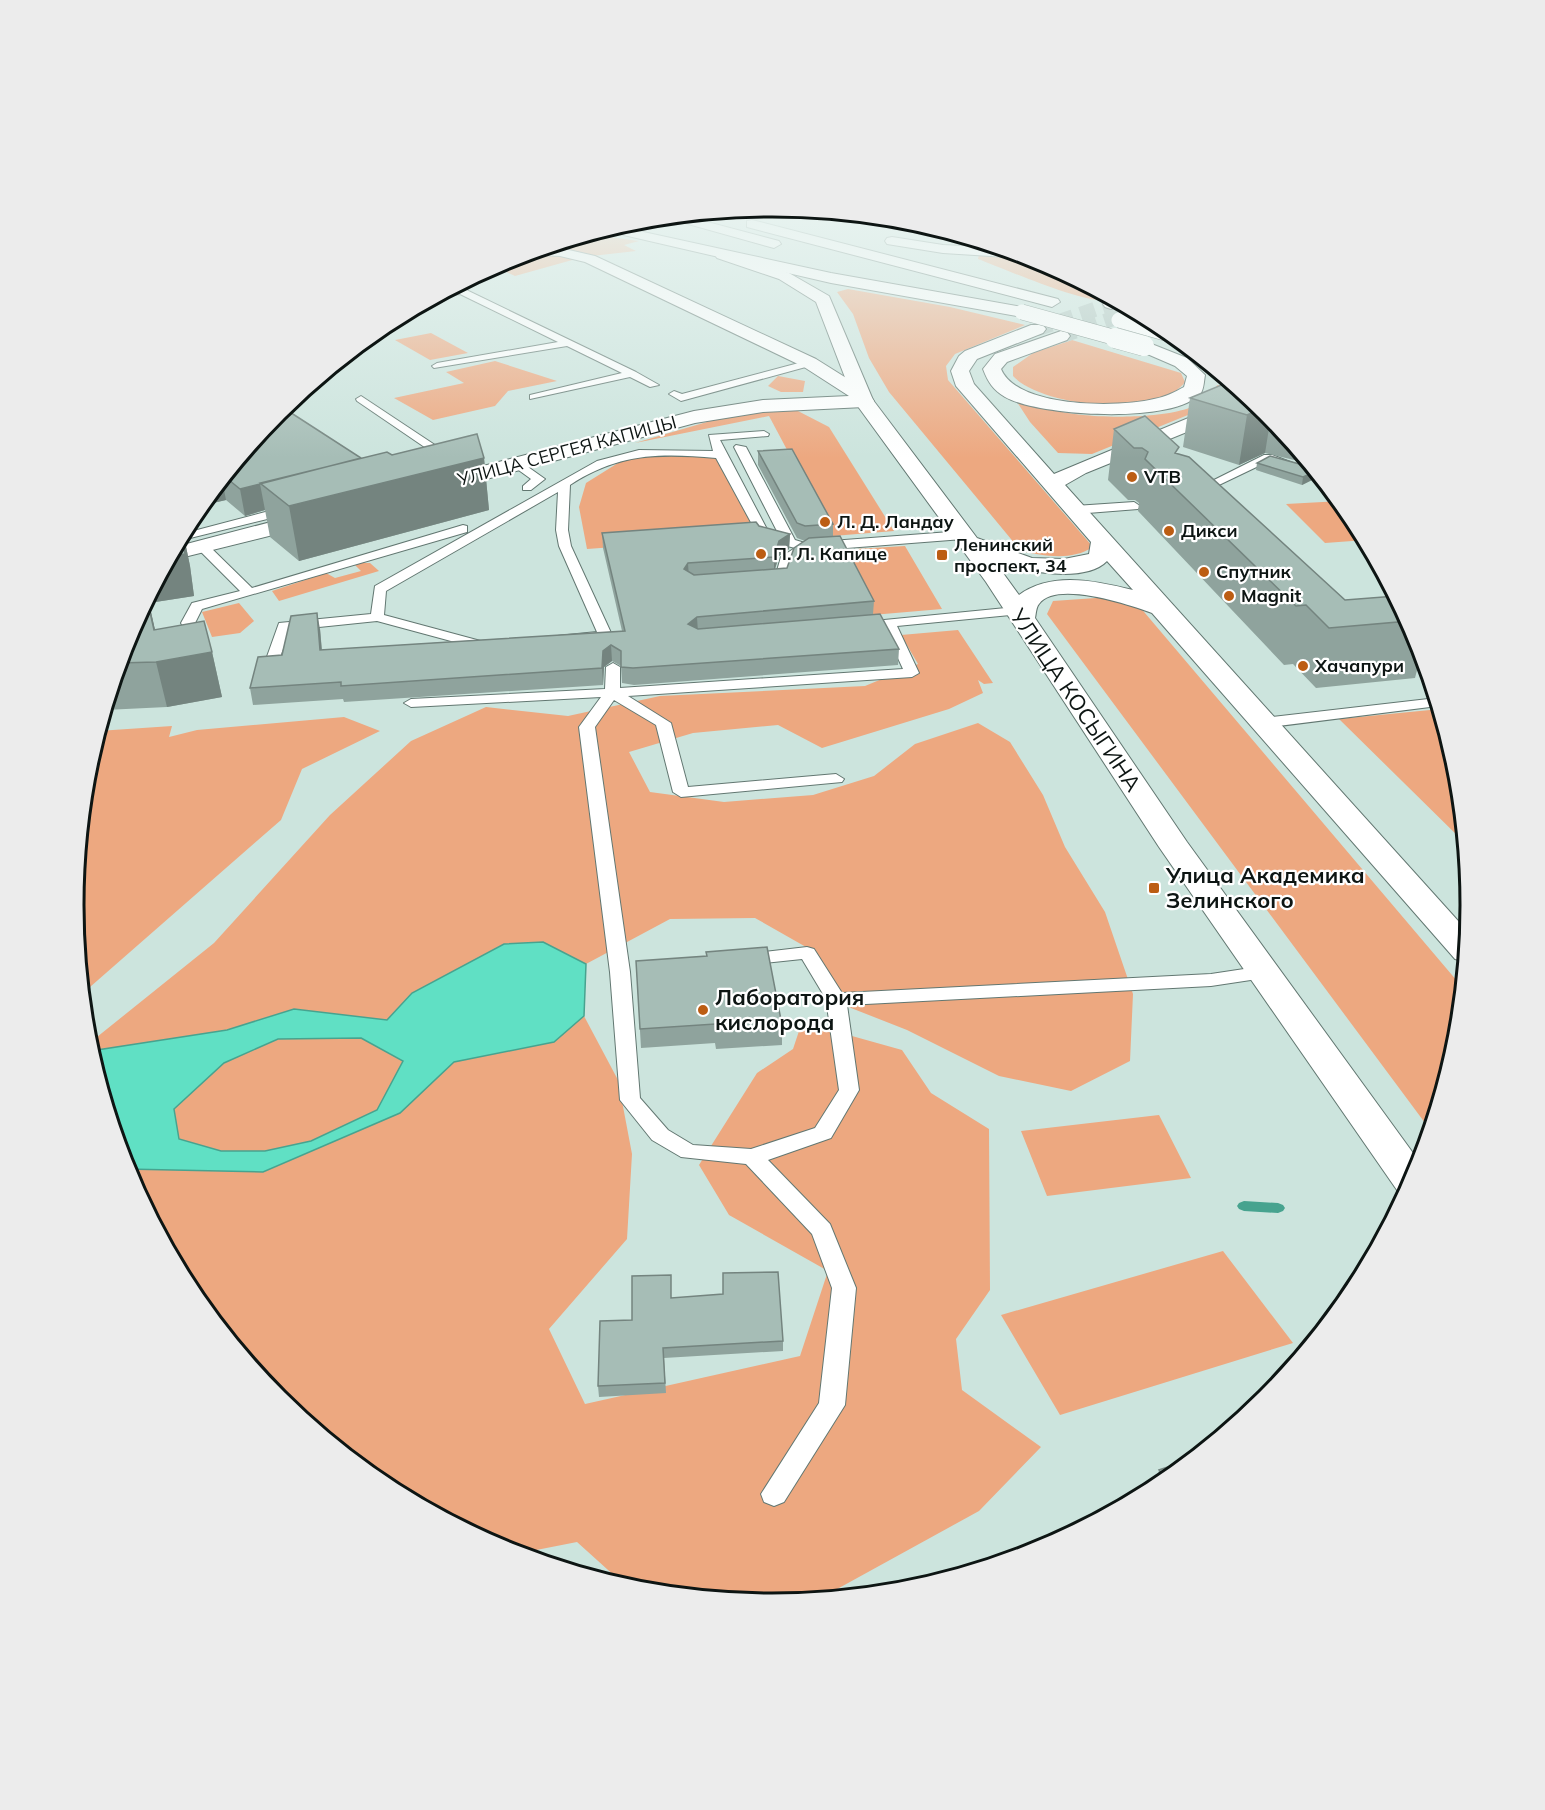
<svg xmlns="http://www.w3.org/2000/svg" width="1545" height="1810" font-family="Mulish,sans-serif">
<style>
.green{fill:#eda880}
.water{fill:#60e0c4;stroke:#47a38f;stroke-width:1.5;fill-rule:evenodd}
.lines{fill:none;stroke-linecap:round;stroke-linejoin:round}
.stream{fill:#47a38f;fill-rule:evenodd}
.secondary-tunnel{stroke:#afc5bf;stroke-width:15;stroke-dasharray:15 8;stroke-linecap:butt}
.primary-tunnel{stroke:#afc5bf;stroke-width:15;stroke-dasharray:15 8;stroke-linecap:butt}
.lane-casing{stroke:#627771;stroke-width:2}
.street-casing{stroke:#627771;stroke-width:2}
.secondary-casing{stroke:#627771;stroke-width:2}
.primary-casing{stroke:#627771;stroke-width:2}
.lane{fill:#fff;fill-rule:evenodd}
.street{fill:#fff;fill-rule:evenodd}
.secondary{fill:#fff;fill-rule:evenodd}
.primary{fill:#fff;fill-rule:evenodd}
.primary-bridge-far1-casing{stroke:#627771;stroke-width:16;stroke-linecap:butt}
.primary-bridge-casing{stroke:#627771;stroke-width:21;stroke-linecap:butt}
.primary-bridge-far1{stroke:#fff;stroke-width:15}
.primary-bridge{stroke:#fff;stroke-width:20}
.wall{fill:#8fa39d}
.shaded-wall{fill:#74847f}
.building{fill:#a6bdb6;stroke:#74847f;stroke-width:1.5}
.poi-dot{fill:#bc5d13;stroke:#fff;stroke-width:2}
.labels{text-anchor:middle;stroke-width:4.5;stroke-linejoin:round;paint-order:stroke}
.far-street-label{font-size:18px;fill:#0d1513;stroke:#fff}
.far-poi-label{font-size:18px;font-weight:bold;fill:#0d1513;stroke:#fff;text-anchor:start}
.street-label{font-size:22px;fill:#0d1513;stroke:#fff}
.poi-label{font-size:22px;font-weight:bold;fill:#0d1513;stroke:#fff;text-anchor:start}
.rim{fill:none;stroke:#0d1513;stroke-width:3}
</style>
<rect width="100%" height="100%" fill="#cce4dd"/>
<path class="green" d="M588 234 639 241 624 245 636 251 583 257 515 276 493 266 505 259Z
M979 255 1040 259 1115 300C1092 308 1005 269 978 259Z
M848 289 950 307 1025 325 955 354 946 366 948 380 1093 547C1072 561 1044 556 1021 551L889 392 869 358 853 314 837 292Z
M431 333 468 353 430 360 395 340Z
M1072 340 1181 373 1185 382C1158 419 1042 407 1013 376V367L1033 353Z
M495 361 557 381 508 391 495 406 433 420 394 398 464 383 446 372Z
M778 376 805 381 803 392H781L768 386Z
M1217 385 1242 393 1092 454 1058 453 1030 422 1015 399C1038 406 1060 413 1083 415 1112 418 1208 421 1217 385Z
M796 410 829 427 894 531 833 536 769 416 635 443 741 412Z
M650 452 720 455 764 536 587 549 579 507 586 483 618 463Z
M1341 501 1354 517 1366 540 1325 543 1286 504Z
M905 546 942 609 872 615 839 550Z
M358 563H370L379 571 279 601 272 591 326 573 335 578 361 571 355 565Z
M1110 597 1139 606 1463 988 1458 1042 1431 1131 1047 614 1053 601Z
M239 603 254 621 240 633 212 637 202 612Z
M958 630 993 683 984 684 978 680 983 693 949 709 822 748 778 725 693 733 629 752 650 792 724 802 813 795 874 776 915 744 978 723 1010 742 1043 795 1065 847 1105 912 1133 994 1130 1061 1071 1091 999 1076 907 1030 823 997 806 947 755 918 670 919 586 964 543 942 504 944 412 993 387 1020 294 1009 227 1030 97 1050 92 1057 87 1042 97 1037 214 943 330 815 411 741 486 707 568 716 660 696 865 686 918 664 901 635Z
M1440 709 1458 769 1465 843 1339 719Z
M344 717 380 731 302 769 281 820 82 994 74 905 87 768 98 731 172 726 169 737 197 730Z
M584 1016 618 1080 632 1154 627 1239 549 1329 585 1404 800 1356 828 1271 729 1215 699 1165 757 1073 793 1049 802 1022 902 1050 931 1093 989 1129 990 1290 956 1339 962 1390 1041 1447 979 1511 819 1599 772 1604 636 1590 628 1588 577 1542 516 1554 505 1551 384 1486 278 1399 191 1293 127 1172 126 1169 263 1172 400 1113 454 1062 554 1042Z
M361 1038 403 1061 378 1110 311 1141 265 1151H221L179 1139 174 1109 224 1063 278 1039Z
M1159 1115 1191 1178 1047 1196 1021 1131Z
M1223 1251 1293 1343 1060 1415 1001 1315Z"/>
<path class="water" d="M543 942 586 964 584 1016 554 1042 454 1062 400 1113 263 1172 126 1169 92 1057 97 1050 227 1030 294 1009 387 1020 412 993 504 944ZM361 1038 403 1061 377 1110 311 1141 265 1151H221L179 1139 174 1109 224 1063 278 1039Z"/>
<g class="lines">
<path class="stream" d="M1244 1201 1278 1203 1283 1205 1285 1208 1283 1211 1278 1213 1244 1211 1239 1209 1237 1206 1239 1203Z"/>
<path class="secondary-tunnel" d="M1037 329 1111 304"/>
<path class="primary-tunnel" d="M1061 336 1136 311"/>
<g class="lane-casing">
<path id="lane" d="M456 285 636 372 659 385 650 387 630 377 530 399V395L622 373 567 346 434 368 432 366 437 363 558 342 460 294 435 297Z
M810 360 813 361V365L681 401 669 394 674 391 682 394Z
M361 396 453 457V461H445L357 401 356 399Z
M764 431 769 434 768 436 720 440 769 533 780 537 734 447 736 445 746 447 795 540 805 543 963 531 969 535 963 539 808 551 792 562 787 581 768 583 761 579 763 576 776 574 781 557 795 548 760 539 716 458C660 453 619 453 570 485L568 530 571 546 612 635 610 638 488 651 377 621 290 630 276 668H266L264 665 279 623 371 614 375 586 597 461 639 450 713 451 709 435ZM558 492 556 530 559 546 597 632 488 643 384 615 386 591Z
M1264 455H1272L1298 465 1292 468 1269 461 1198 495 1188 493Z
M513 462H521L545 479 531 490H523V486L531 479 513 466Z
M1134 502 1140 506 1138 509 1075 514 1069 510 1075 506Z
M288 506 292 507V513L178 541 182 534Z
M463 525 467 526V532L202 609 195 623 207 645 205 648H195L181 623 192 603 240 591 199 550V544H207L252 588Z
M1016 607 1023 611 1021 614 897 626 919 673 912 677 628 696 671 723 688 787 836 774 844 779 842 782 681 797 673 792 656 725 614 700 595 727 630 972 640 1098 668 1130 693 1145 751 1149 815 1128 839 1090 826 999 802 959 746 965 737 959 739 955 807 947 814 949 842 993 1211 974 1264 966 1274 972 1264 978 1211 986 847 1005 859 1090 831 1138 768 1160 830 1224 856 1288 845 1405 784 1502 774 1506 764 1502 761 1494 819 1403 832 1288 812 1234 746 1164 681 1157 652 1140 620 1100 610 972 579 727 601 697 411 707 404 703 411 699 605 689 606 667 613 663 620 667V688L903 669 884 628 874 627V621Z
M1403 641 1424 656 1428 670 1422 669 1398 648 1396 645Z
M1437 698 1438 706 1263 728 1255 723 1263 718Z"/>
</g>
<g class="street-casing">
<path id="street" d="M543 248H560L595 256 816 359 867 391 874 401 864 407 763 412 695 423 449 489H433L430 484 433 479 694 411 763 400 849 396 804 367 585 262 560 256 522 254Z
M313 511 321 513 324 518 321 523 168 561 175 547Z"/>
</g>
<g class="secondary-casing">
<path id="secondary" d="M722 251 789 273 829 296 873 400 977 538 1032 558 1064 559 1089 554 1091 542 956 386 951 371 959 356 965 351 1031 325H1043L1046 329 1043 333 977 359 969 371 974 384 1054 474 1222 404H1236L1239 408 1236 412 1086 473 1065 485 1469 933 1466 962 1455 959 1152 613C1130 605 1056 580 1039 604 1036 607 1036 614 1035 618L1187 842 1421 1164 1406 1196 1399 1193 1159 847 986 582 854 401 816 302 779 279 717 258 715 255 717 252ZM1107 561 1133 590C1096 581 1052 571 1019 595L995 562C1022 571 1085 584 1107 561Z
M1112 298 1125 304 1111 309 1105 307 1103 304Z"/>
</g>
<g class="primary-casing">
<path id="primary" d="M681 215 779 241 781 244 774 248 663 217Z
M752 220 1058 299 1060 302 1052 307 747 227V221Z
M616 226 831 273 1022 307 1030 312 1022 317 831 283 602 230Z
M892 237 943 245 1004 248 1029 256 1023 258 943 253 887 244 885 241 887 238Z
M1061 331 1067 332 1070 336 1067 340 1007 362 1001 369C1017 408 1118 408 1154 399 1165 397 1175 392 1184 387L1187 376 1175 366 1138 350 1135 346 1144 341 1187 358 1205 375C1204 380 1204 388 1201 393 1174 425 1038 416 1005 397 993 390 988 382 983 369L995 354Z"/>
</g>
<use href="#lane" class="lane"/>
<use href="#street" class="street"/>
<use href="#secondary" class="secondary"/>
<use href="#primary" class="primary"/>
<g class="primary-bridge-far1-casing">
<path id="primary-bridge-far1" d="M1022 312 1120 339
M1119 320 1172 335"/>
</g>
<g class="primary-bridge-casing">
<path id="primary-bridge" d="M1115 338 1144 346"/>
</g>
<use href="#primary-bridge-far1" class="primary-bridge-far1"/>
<use href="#primary-bridge" class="primary-bridge"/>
</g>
<path class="wall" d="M1190 398 1267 411 1311 464 1265 453 1239 465 1183 447Z
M278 410 361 458 392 455 484 458 489 510 299 561 270 537 265 510 245 516 226 500 200 506Z
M1114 429 1178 454 1345 600 1396 596 1418 638 1422 651 1415 678 1316 688 1293 664 1284 665 1138 511 1139 503 1135 500H1128L1108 480Z
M758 451 833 524V536L874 601 873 614 899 649 898 665 634 685 622 683 621 666 612 661 604 667 603 685 344 702 343 699 253 705 250 688 282 655 320 629 322 650 622 631 603 548 602 533 759 526 790 534 789 549 779 556 775 569 787 568 805 541 797 538 758 465Z
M1257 463 1314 468 1319 474 1318 477 1302 485 1256 470Z
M183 532 190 566 194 596 149 603 155 630 212 652 222 697 167 707 105 710 127 637Z
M636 961 782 1025V1045L716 1049 715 1043 641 1048Z
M672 1298 783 1341V1351L664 1358 666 1393 599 1397 598 1386 632 1320Z
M1195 1458 1161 1486 1155 1489 1159 1470Z"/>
<path class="shaded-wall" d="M1263 408 1271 416 1265 453 1239 465 1247 415Z
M484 458 489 510 299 561 289 506Z
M1317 471 1319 474 1318 477 1302 485 1303 477Z
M222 479 226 500 200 506Z
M260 484 265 510 245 516 240 489Z
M183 532 190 566 194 596 149 603 162 661 212 652 222 697 167 707 156 662 147 599Z
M790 534 789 549 779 556 774 572V557L779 541Z
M688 563 689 579 684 569Z
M317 613 320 629 323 667 320 650Z
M697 617 698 633 688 624Z
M611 645 612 661 604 667 603 685 602 668 603 651Z"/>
<path class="building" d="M1231 381 1263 408 1247 415 1190 398Z
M282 407 361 458 240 489 224 476 278 410Z
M1145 416 1179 447 1175 453 1189 457 1345 600 1396 596 1409 621 1329 628 1306 605 1296 606 1145 459 1148 452 1142 448H1134L1114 429Z
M477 434 484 458 289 506 260 483 387 452 392 455Z
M792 449 833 524 805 526 797 523 758 451Z
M1270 456 1314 468 1317 471 1303 477 1257 463Z
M756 522 759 526 790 534 779 541 774 557 688 563 684 569 694 575 787 568 794 548 809 538 840 536 874 601 697 617 688 624 698 629 880 614 899 649 633 668 621 667V651L611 645 603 651 602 668 341 686V682L250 688 258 657 282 655 291 616 317 613 320 650 625 631 602 533Z
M182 534 185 554 170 556Z
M147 599 154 630 204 621 212 652 156 662 119 663 127 637Z
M767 947 782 1025 715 1030V1024L640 1029 636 961 707 956 706 952Z
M778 1272 783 1341 663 1348 665 1383 598 1386 600 1321 632 1320V1276L671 1275V1298L723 1294V1273Z
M1195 1458 1167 1481 1159 1470Z
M1059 1541 1040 1551 942 1581Z"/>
<linearGradient id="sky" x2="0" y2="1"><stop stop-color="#71c6da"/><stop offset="0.45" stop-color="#e8f3f0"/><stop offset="1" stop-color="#e8f3f0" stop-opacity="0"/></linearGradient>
<rect width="1545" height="458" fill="url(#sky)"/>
<g class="poi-dot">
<circle cx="1132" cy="477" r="6"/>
<circle cx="825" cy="522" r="6"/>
<circle cx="1169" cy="531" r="6"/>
<circle cx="761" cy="554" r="6"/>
<rect x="936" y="549" width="12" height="12" rx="3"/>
<circle cx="1204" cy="572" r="6"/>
<circle cx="1229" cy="596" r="6"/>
<circle cx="1303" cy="666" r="6"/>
<rect x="1148" y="882" width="12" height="12" rx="3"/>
<circle cx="703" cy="1010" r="6"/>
</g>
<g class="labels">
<g class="far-street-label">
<text transform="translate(567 451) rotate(-15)" y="6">УЛИЦА СЕРГЕЯ КАПИЦЫ</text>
</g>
<g class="far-poi-label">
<text x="1144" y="483">VTB</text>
<text x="837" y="528">Л. Д. Ландау</text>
<text x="1181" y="537">Дикси</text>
<text x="954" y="551">Ленинский<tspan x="954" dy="21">проспект, 34</tspan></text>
<text x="773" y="560">П. Л. Капице</text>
<text x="1216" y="578">Спутник</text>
<text x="1241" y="602">Magnit</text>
<text x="1315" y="672">Хачапури</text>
</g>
<g class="street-label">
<text transform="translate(1076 700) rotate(56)" y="8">УЛИЦА КОСЫГИНА</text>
</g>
<g class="poi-label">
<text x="1166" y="883">Улица Академика<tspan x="1166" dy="25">Зелинского</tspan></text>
<text x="715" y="1005">Лаборатория<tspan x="715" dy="25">кислорода</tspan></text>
</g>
</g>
<path d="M0 0H1545V1810H0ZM84 905a688 688 0 1 1 1376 0a688 688 0 1 1-1376 0Z" fill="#ececec" fill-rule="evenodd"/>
<path class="rim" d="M84 905a688 688 0 1 1 1376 0a688 688 0 1 1-1376 0Z"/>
</svg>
